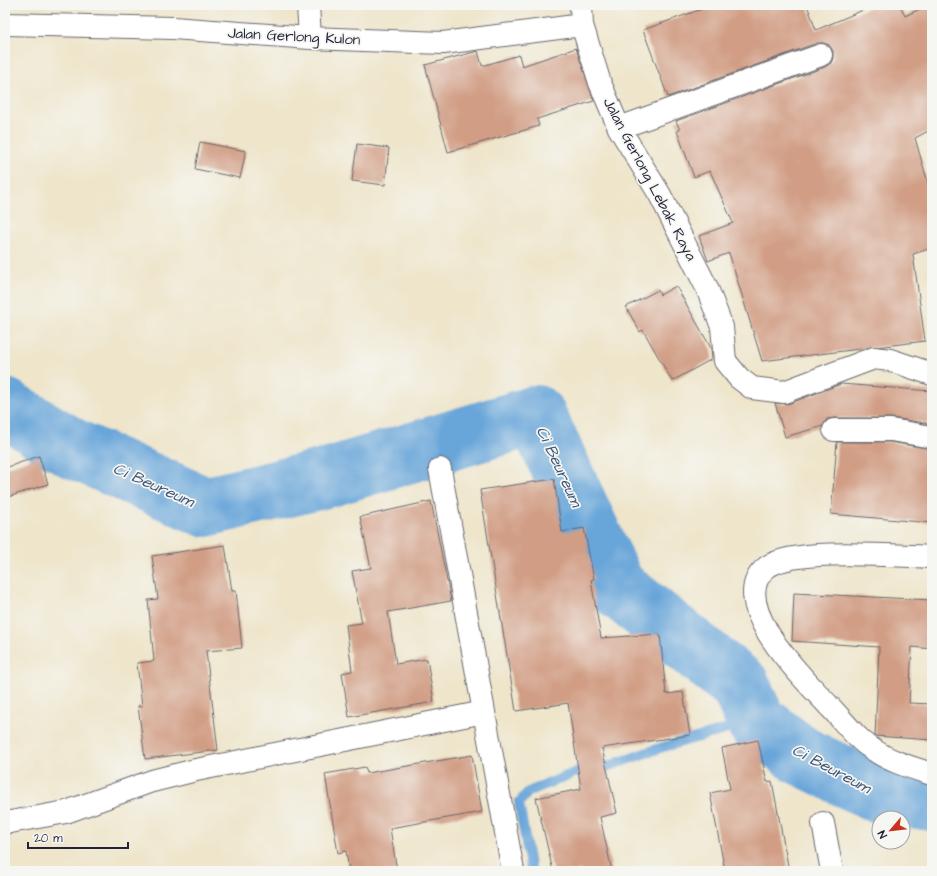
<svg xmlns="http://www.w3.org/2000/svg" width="937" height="876" font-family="'Architects Daughter',sans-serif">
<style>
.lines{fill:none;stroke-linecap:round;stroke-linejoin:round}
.stream{stroke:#67a5d9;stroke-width:10}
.river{stroke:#67a5d9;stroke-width:60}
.building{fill:#d19e85}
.minor-casing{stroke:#69666d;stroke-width:24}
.minor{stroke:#fff;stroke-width:22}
.labels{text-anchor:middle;stroke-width:3.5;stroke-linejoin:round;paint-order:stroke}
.street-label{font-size:15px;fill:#22223b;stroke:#f6f6f2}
.water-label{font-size:16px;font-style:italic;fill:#3e567a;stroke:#f6f6f2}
</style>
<rect width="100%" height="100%" fill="#f6f6f2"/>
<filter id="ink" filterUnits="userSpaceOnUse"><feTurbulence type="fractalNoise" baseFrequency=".025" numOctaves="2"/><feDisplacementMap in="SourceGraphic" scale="8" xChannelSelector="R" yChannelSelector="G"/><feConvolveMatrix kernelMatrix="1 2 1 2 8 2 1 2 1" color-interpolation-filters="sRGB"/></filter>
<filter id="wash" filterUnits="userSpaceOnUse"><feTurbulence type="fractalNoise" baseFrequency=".012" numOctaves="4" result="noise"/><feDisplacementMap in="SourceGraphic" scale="16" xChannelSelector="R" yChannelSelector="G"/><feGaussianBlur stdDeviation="0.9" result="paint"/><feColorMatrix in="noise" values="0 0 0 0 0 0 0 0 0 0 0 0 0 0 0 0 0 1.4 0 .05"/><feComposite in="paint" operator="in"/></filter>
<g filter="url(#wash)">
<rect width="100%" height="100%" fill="#eee5ca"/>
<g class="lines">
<path class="stream" d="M531 871 519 803 528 792 576 772 603 768 660 748 756 721"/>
<path class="river" d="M5 408 72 448 205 507 330 477 536 415 616 587 740 685 756 721 800 755 880 794 932 801"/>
</g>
<g id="blocks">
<path class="building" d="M713 5H807L816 30 875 5H900L905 16 928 5H932V129L915 138 932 197V248L913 254 925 341 762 361 729 253 708 261 699 236 733 223 710 171 694 177 677 131 680 130 676 121 825 67 831 63 833 58V51L829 45 823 43H817L668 97 643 30Z
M576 48 594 101 537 119 539 126 448 152 425 65 478 51 482 66 519 55 522 66Z
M200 142 246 151 240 178 195 169Z
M357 144 389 148 385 185 352 181Z
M676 286 711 348 712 359 672 381 643 330 640 332 626 307 658 290 660 295Z
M841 384 932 391V424L891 418H834L827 419 823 426 785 437 775 403 788 404Z
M837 442H890L932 449V523L831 514Z
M39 456 48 484 5 498V468Z
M554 479 562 532 584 528 594 579 591 580 601 638 660 634 666 694 683 692 690 735 602 748 617 813 600 817 612 871H553L536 798 581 789 568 703 516 711 480 490Z
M431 501 451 601 388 612 396 664 427 659 434 702 349 717 342 673 352 671 346 625 362 623 352 571 371 568 360 517Z
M225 545 232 591H236L242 648 206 651 218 750 145 759 138 706H142L137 663 154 661 148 600 158 599 152 556Z
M794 593 932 600V649L912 647 909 703 932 704V740L875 736 879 647 792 641Z
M758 740 767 782 772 781 789 871H725L710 793 730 789 722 748Z
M472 755 482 812 390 828 397 871H349L346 851 338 853 325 774 365 767 367 773Z"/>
</g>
</g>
<g filter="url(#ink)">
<use href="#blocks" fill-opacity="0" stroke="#69666d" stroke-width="1"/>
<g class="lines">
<g class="minor-casing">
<path id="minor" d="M308 5 310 38
M581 5 582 25 600 83 619 128 660 195 707 288 722 327 725 361 739 378 752 388 784 392 874 358 890 360 932 374
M5 24 173 28 310 38 443 43 582 25
M619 128 821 55
M834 430H891L932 437
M932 557C896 556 794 547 767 567 722 602 807 682 830 707 842 719 854 736 868 746 888 761 909 767 932 774
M484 712 513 871
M5 823 66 812 152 781 196 770 484 712 440 469
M823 823 832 871"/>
</g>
<use href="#minor" class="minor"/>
</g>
</g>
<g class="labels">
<g class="street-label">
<text transform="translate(294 36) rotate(3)" y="5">Jalan Gerlong Kulon</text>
<text transform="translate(650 179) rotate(62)" y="5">Jalan Gerlong Lebak Raya</text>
</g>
<g class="water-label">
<text transform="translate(560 466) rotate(65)" y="6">Ci Beureum</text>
<text transform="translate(154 484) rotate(24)" y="6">Ci Beureum</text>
<text transform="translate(832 768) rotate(28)" y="6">Ci Beureum</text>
</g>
</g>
<rect width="937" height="876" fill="none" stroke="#f6f6f2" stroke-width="20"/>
<g transform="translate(891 830) rotate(242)"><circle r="19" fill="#f6f6f2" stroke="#a1a1a9"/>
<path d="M0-3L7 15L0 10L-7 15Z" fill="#c8321e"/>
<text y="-6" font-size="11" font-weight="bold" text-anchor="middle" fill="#22223b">N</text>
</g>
<path d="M28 842v6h100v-6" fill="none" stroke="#22223b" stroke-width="2"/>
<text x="34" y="842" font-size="12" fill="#22223b" stroke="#f6f6f2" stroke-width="3" paint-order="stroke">20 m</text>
</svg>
